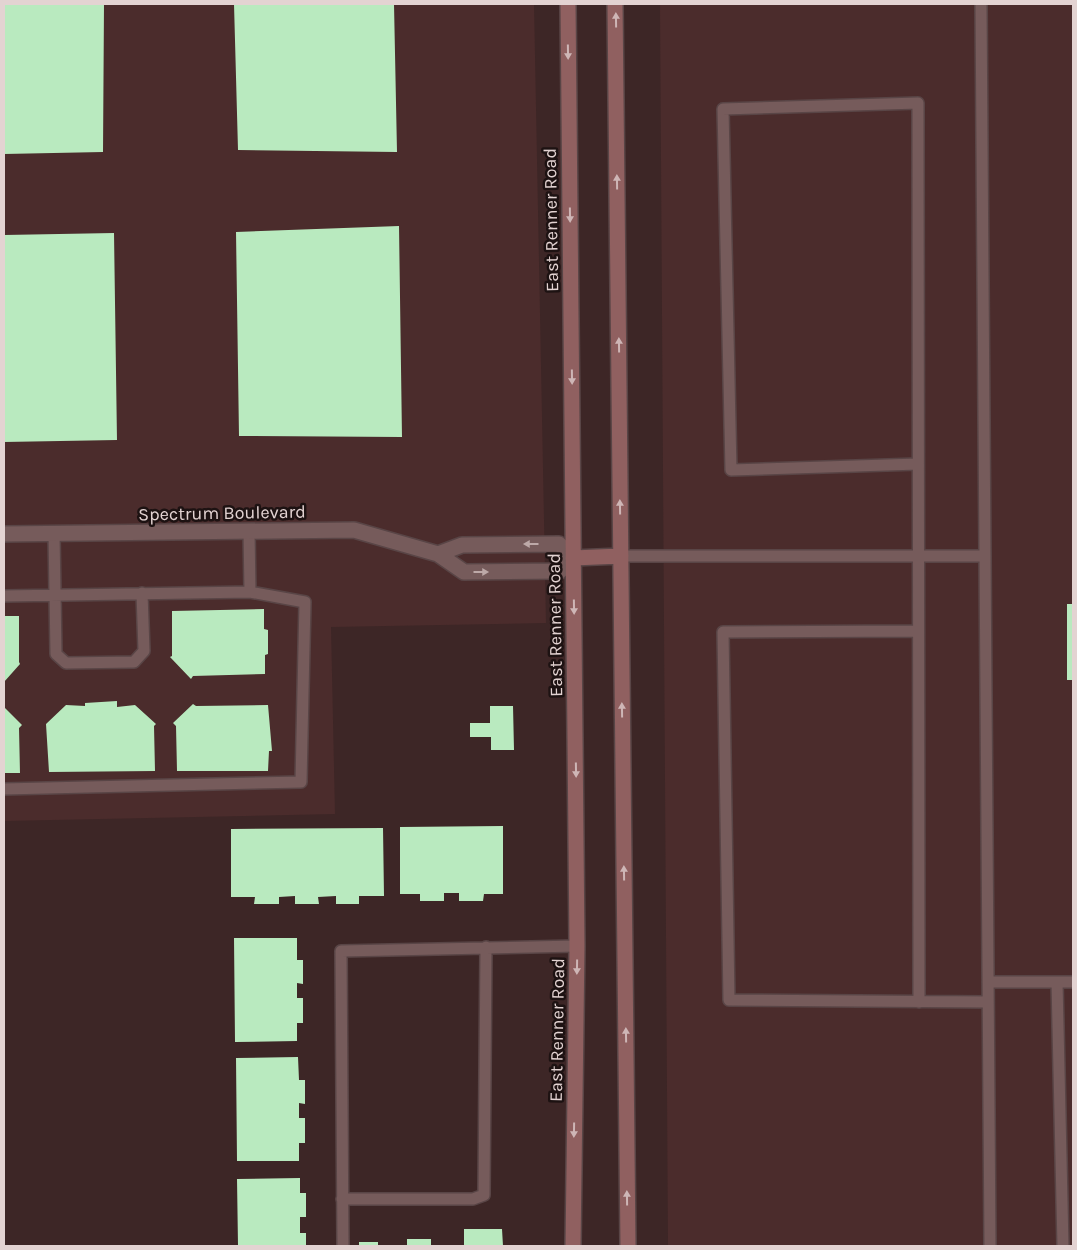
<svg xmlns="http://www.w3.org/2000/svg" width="1077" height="1250" font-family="Karla,sans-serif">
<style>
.built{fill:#4b2c2c}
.building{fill:#b9eabf}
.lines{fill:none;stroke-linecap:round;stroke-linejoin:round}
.service-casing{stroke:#594546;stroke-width:14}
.minor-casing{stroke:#594546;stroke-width:18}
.secondary-casing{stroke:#594546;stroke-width:18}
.service{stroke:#765b5b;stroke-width:11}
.minor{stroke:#765b5b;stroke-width:15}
.secondary{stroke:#906060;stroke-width:15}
.oneway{fill:#ceb6b6}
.oneway2{fill:#bda9a8}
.labels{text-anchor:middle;stroke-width:5;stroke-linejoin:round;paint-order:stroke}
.street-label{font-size:18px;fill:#e3d3d2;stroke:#1d1212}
</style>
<rect width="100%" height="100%" fill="#3d2626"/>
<path class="built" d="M4 4H534L546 623 331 627 335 814 4 821Z
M660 4H1073V1246H668Z"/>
<path class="building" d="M4 4H104L103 152 4 154Z
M234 4H394L397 152 238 150Z
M399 226 402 437 239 436 236 232Z
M114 233 117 440 4 442V235Z
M1067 604H1073V680H1067Z
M264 609V629L268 630V654L265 655V674L193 676 191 679 170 657 172 656V611Z
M4 616H19V662L20 664 4 682Z
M117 701V707L135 705 156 724 154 726 155 771 49 772 46 724 66 705 85 706V703Z
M193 704 196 706 268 705 272 751H269L268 771H177L176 726 173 723Z
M490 706H513L514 750H491V737H470V723H490Z
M4 707 22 725 19 728 20 773H4Z
M503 826V894H484L483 901H459V893H444V901H420V894H400V827Z
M383 828 384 896H359V904H336V896L318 897 319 904H295V896L279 897V904H254L255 897H231V829Z
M234 938H297V960H303V984L297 983V998H303V1023H297V1041L235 1042Z
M298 1057 299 1080H305V1104L299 1103V1118H305V1143H299V1161H237L236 1058Z
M300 1178V1193H306V1217H300V1233H306V1246H238L237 1179Z
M464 1229H502L503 1246H464Z
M407 1239H431V1246H407Z
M359 1242H378V1246H359Z"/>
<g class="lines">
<g class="service-casing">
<path id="service" d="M981 4 990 1246
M918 464 731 470 723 109 918 103 919 1002
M54 534 56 654 66 663 134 662 144 651 142 593
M621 556H985
M4 596 250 592
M917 631 723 632 729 1000 988 1002
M4 789 301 782 305 602 250 592 249 531
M988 982H1073
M1057 982 1063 1246
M342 1199H473L484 1195 486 947
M343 1246 341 951 577 946"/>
</g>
<g class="minor-casing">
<path id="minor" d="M4 534 354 530 438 554 464 572 560 571 573 558 559 544 462 545 438 554"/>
</g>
<g class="secondary-casing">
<path id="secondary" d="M568 4 577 946 573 1246
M615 4 628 1246
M573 558 621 556"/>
</g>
<use href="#service" class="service"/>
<use href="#minor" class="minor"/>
<use href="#secondary" class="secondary"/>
</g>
<defs><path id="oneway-solid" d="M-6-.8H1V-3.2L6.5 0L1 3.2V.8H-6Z" transform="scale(1.25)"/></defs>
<g class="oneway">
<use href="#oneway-solid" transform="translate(616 20) rotate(-91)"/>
<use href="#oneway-solid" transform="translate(568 52) rotate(89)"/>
<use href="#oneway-solid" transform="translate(617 182) rotate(-91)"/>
<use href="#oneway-solid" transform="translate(570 215) rotate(89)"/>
<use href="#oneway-solid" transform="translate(619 345) rotate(-91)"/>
<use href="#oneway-solid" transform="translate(572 377) rotate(89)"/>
<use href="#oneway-solid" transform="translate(620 507) rotate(-91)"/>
<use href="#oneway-solid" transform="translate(574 607) rotate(89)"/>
<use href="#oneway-solid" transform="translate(622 710) rotate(-91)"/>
<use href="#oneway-solid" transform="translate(576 770) rotate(89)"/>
<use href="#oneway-solid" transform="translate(624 873) rotate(-91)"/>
<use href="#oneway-solid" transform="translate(577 967) rotate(91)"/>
<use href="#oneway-solid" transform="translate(626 1035) rotate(-91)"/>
<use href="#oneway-solid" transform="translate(574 1130) rotate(91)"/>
<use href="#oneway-solid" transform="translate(627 1198) rotate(-91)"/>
</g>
<g class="oneway2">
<use href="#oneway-solid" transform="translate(531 544) rotate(180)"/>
<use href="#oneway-solid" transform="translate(481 572)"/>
</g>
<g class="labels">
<g class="street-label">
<text transform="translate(551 220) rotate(-91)" y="6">East Renner Road</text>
<text transform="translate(222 513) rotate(-1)" y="6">Spectrum Boulevard</text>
<text transform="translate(555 625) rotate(-91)" y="6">East Renner Road</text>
<text transform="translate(557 1030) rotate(-89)" y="6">East Renner Road</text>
</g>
</g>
<rect width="1077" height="1250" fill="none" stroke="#e3d3d2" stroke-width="10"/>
</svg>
